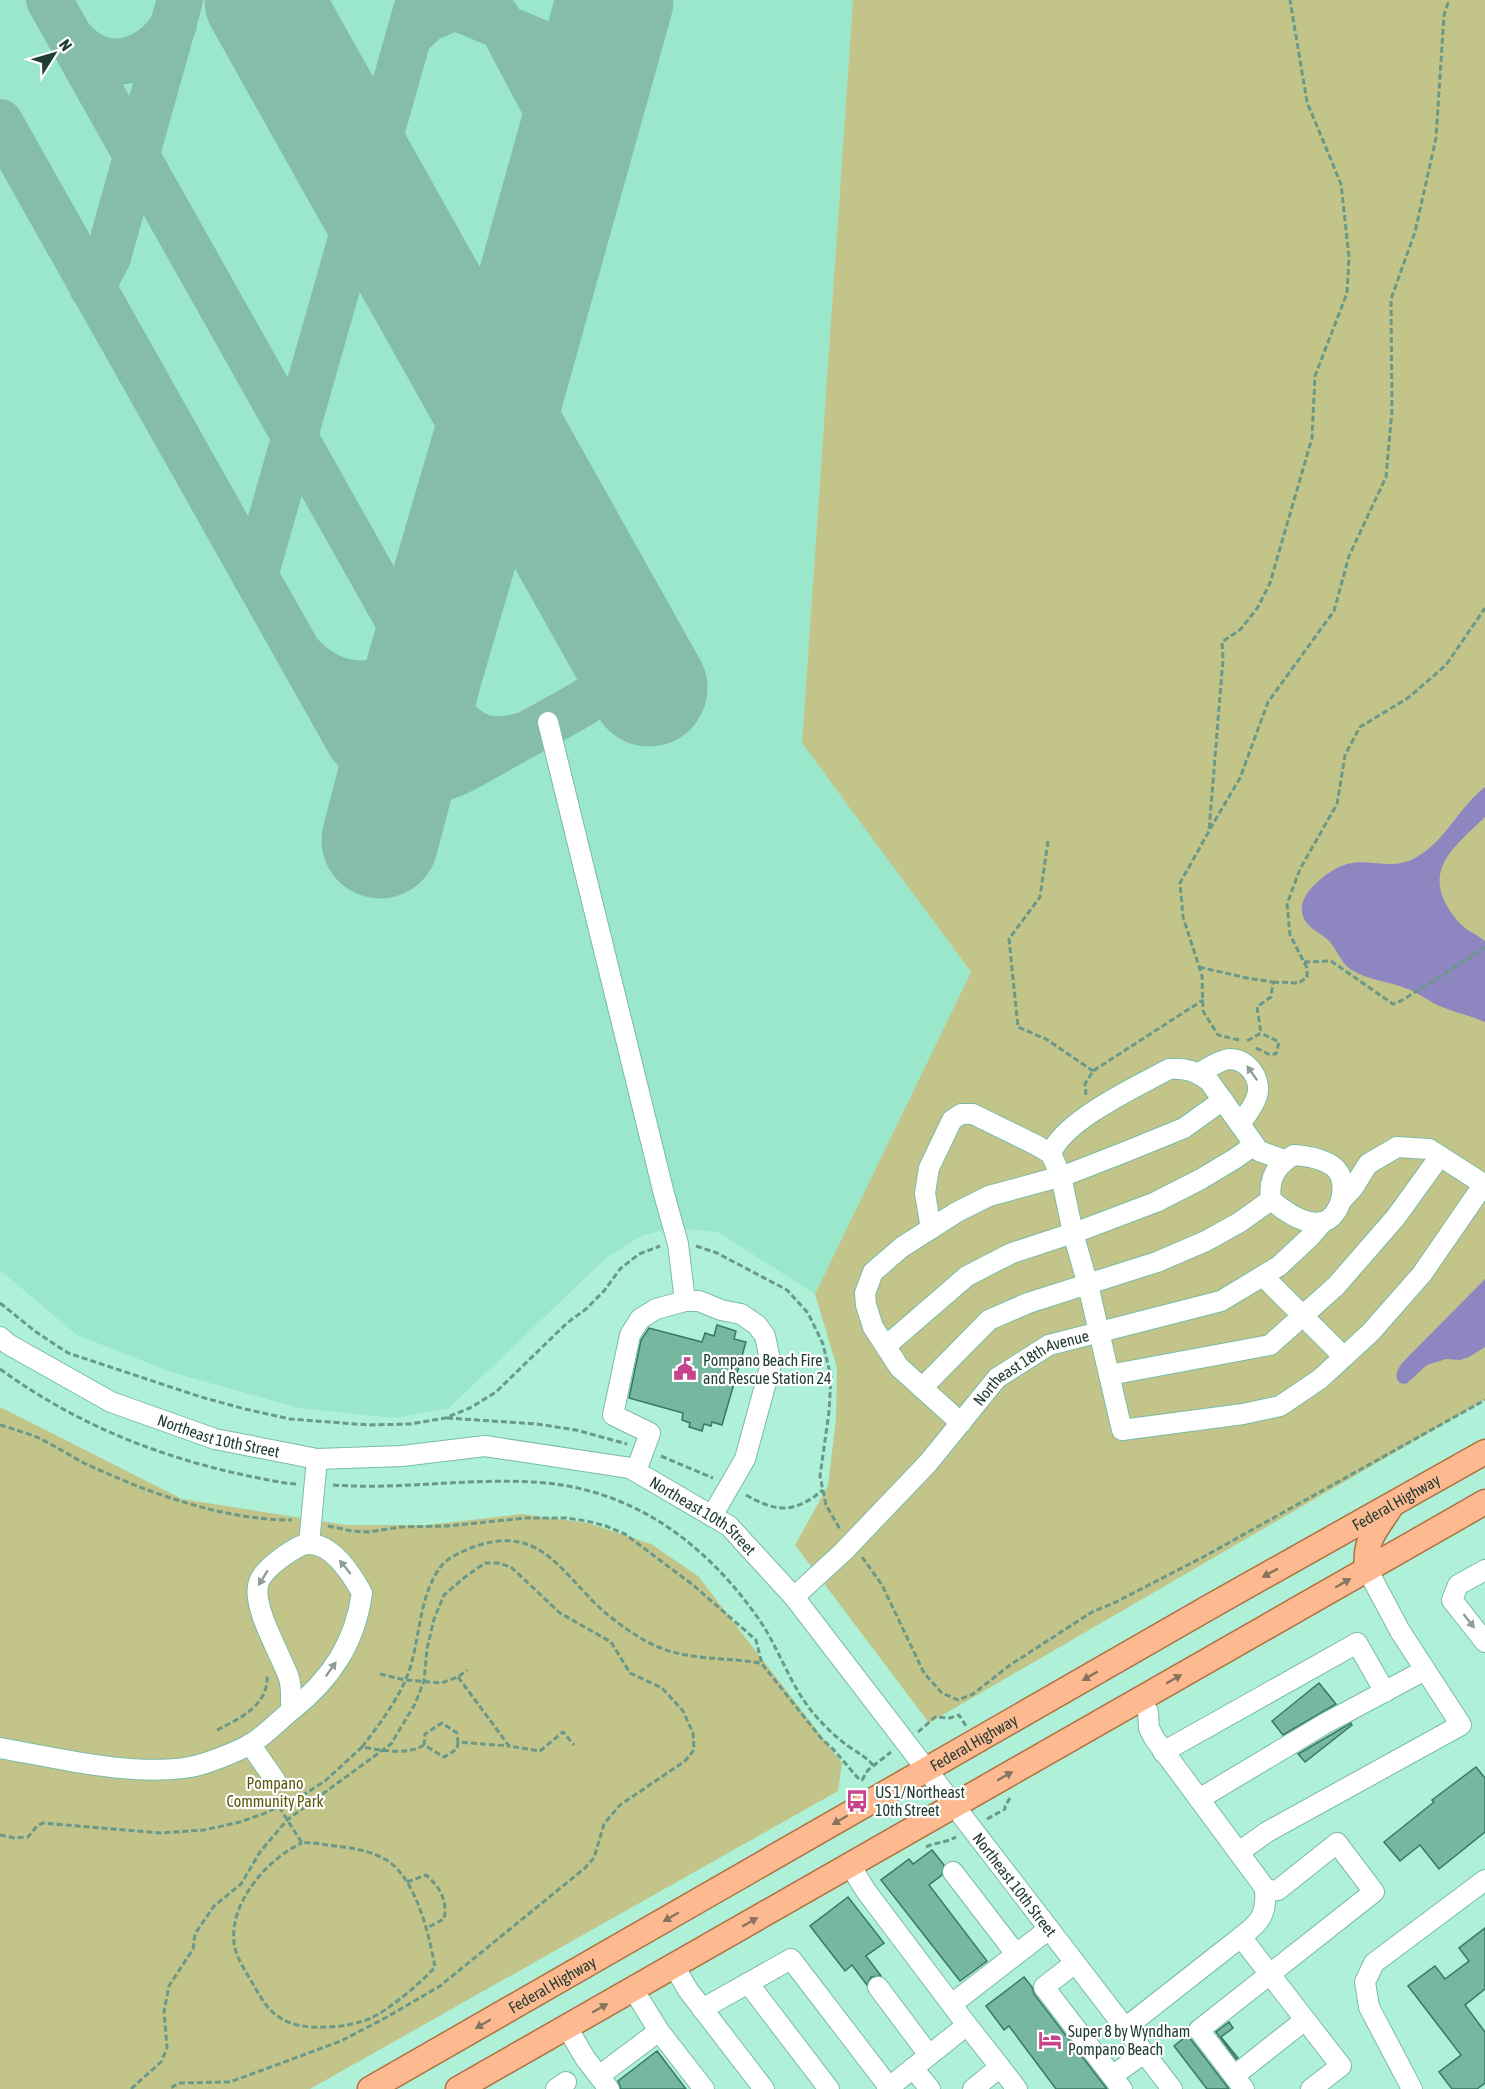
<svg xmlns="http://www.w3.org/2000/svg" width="1485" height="2089" font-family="'Asap Condensed',sans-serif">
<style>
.built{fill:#9ae7cc}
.green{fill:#c2c48a}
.water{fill:#8e86c1}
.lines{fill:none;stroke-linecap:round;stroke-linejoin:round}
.taxiway{stroke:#86bda8;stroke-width:46}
.runway{stroke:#86bda8;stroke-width:117}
.building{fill:#76b7a0;stroke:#377863;stroke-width:1.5}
.minor-casing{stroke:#7abca4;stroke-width:22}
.major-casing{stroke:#b07040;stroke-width:27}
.path{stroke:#6a9988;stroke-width:3;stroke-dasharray:6 3;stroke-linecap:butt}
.minor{stroke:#fff;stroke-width:20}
.major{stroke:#fdba91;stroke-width:24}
.oneway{fill:#909e9a}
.oneway2{fill:#85755e}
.labels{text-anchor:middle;stroke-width:4.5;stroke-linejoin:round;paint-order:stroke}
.poi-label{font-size:16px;fill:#223d34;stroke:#fff;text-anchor:start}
.street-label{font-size:16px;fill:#223d34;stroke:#fff}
.park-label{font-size:16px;fill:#59590b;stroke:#fff}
</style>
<rect width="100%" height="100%" fill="#aef1d8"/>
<path class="built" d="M0 0H853L802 742 971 972 815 1294 718 1232 673 1228 641 1236 605 1259 449 1408 395 1418 299 1408 171 1372 77 1335 0 1270Z"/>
<path class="green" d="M853 0H1485V1400L929 1723 795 1545 828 1486 836 1418 837 1368 815 1294 971 972 802 743Z
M0 1407 182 1499 345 1525H428L522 1514 588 1523 651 1544 698 1576 842 1763 838 1791 310 2089H0Z"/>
<path class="water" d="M1485 787V817C1461 841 1426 865 1445 902 1450 912 1457 921 1465 928 1472 933 1479 936 1485 941V1022C1471 1016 1456 1013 1442 1007 1429 1002 1418 992 1405 988 1388 981 1365 980 1349 968 1340 961 1336 947 1327 939 1320 933 1312 930 1306 922 1292 902 1316 881 1332 871 1362 851 1386 874 1415 858 1445 842 1459 807 1485 787Z
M1485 1279V1347L1469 1357 1460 1360 1446 1359 1427 1365 1406 1384 1400 1383C1393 1377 1398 1369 1402 1363Z"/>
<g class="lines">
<path class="taxiway" d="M49 0 450 713C472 738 490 745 524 735
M497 17 571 157
M410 35 427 19 455 7 562 52 610 20
M69 36C73 40 77 45 82 49 115 76 155 56 174 24
M0 122 350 744C367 766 388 784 418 783 431 783 442 779 454 774 477 764 499 749 522 737 540 726 593 701 604 687 617 668 618 642 611 621
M92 287 108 257 180 0
M255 576 419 0
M300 654C339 696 376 686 425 668"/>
<path class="runway" d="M263 0 649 688
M380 840 425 668 498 419 615 0"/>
</g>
<path class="building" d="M717 1325 736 1331 734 1339 746 1342 722 1425 712 1422 711 1426 704 1424 702 1431 689 1427 690 1423 682 1420 683 1413 629 1398 641 1340 649 1328 702 1342 705 1333 714 1336Z
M1319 1683 1336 1704 1283 1735 1272 1721Z
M1351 1723 1352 1725 1305 1762 1298 1754Z
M1476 1767 1485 1778V1832L1439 1869 1420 1845 1400 1861 1384 1842 1434 1802 1432 1800Z
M932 1850 944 1865 942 1875 929 1885 987 1961 960 1981 881 1880 909 1859 913 1864Z
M848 1897 884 1943 866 1956 881 1976 871 1977 867 1985 852 1965 845 1971 810 1926Z
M1485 1928V1989L1465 2005 1485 2032V2083L1477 2089H1452L1439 2072 1461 2055 1408 1986 1435 1966 1445 1979 1469 1961 1459 1948Z
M1024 1977 1032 1987 1034 1994 1107 2089H1056L1009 2026 1004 2030 986 2006Z
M1229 2022 1233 2028 1221 2037 1238 2058 1236 2059 1216 2032Z
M1188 2035 1189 2037 1229 2089H1207L1174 2046Z
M657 2051 686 2089H621L618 2081Z"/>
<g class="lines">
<g class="minor-casing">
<g id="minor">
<path d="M548 722 664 1194 678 1244 685 1301"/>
<path d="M1199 1073C1208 1068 1220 1060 1229 1059 1248 1059 1262 1079 1257 1096 1254 1106 1246 1116 1240 1124"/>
<path d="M1051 1154C1062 1121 1138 1086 1169 1069 1186 1068 1196 1071 1209 1081L1259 1151 1284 1160"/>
<path d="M1294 1155C1307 1156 1324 1159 1334 1167 1350 1180 1342 1218 1322 1222 1305 1226 1283 1210 1271 1200 1268 1179 1276 1165 1294 1155Z"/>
<path d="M1341 1201 1353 1188 1368 1164 1397 1147 1429 1149 1485 1185"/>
<path d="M931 1229 925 1193 929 1168 952 1120 961 1114H973L1038 1146 1051 1154 1061 1176 1073 1233 1088 1285 1122 1430 1243 1414 1280 1406 1320 1379 1371 1332 1422 1274 1484 1184"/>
<path d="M1263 1276 1344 1357"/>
<path id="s1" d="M0 1337 8 1344 111 1402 215 1439 317 1459 402 1456 485 1446 630 1468 729 1526 794 1597 1172 2089"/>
<path d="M886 1346 967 1276 1012 1253 1082 1230 1156 1202 1201 1179 1236 1158 1254 1145"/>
<path d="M1109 1375 1270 1345 1336 1286 1396 1217 1440 1156"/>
<path d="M922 1388 989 1320 1028 1303 1157 1262 1206 1241 1240 1222 1271 1200"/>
<path d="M961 1423 899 1367 873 1327 866 1305 865 1293 873 1272 902 1247 957 1212 989 1196 1066 1175 1125 1152 1184 1128 1223 1100"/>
<path d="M636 1471 650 1433 613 1415 630 1335 640 1319 656 1309 685 1301H699L721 1310 741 1314 757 1325 765 1336 771 1364 745 1459 712 1516"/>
<path d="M309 1544 317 1459"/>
<path d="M1485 1570 1458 1585 1452 1600 1485 1642"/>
<path id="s2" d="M794 1597 843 1552 928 1463 997 1378 1049 1345 1221 1301 1279 1266 1310 1237 1323 1222"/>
<path d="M1140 1698 1148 1712 1149 1728 1154 1738 1265 1888C1267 1914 1261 1922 1241 1937"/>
<path d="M250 1744 275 1780"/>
<path d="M0 1748C58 1758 132 1777 190 1767 204 1765 236 1752 249 1745 265 1736 278 1721 292 1710 331 1679 355 1643 362 1593 352 1575 333 1544 309 1544 300 1544 288 1553 281 1558 273 1564 262 1573 259 1582 250 1604 281 1655 289 1678 292 1688 291 1700 291 1710"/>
<path d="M1163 1752 1357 1643 1385 1692"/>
<path d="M1199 1799 1326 1723 1425 1670"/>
<path d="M1239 1852 1267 1832 1461 1725 1400 1631 1367 1569"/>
<path d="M850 1865 866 1891 967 2025 887 2089"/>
<path d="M953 1872 1016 1954"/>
<path d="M1075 1963 1044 1987 1122 2089"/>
<path d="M674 1966 688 1990 764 2089"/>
<path d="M748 1983 829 2089"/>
<path d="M878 1987 929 2055"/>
<path d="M633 1989 659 2031 704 2089"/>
<path d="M952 2004 1049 1929"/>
<path d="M702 2009 791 1959 889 2087"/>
<path d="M967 2025 1000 2067 973 2089"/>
<path d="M567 2027 585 2058 609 2089"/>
<path d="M1125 2028 1241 1937 1341 2066 1311 2089"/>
<path d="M1000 2067 1017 2089"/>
<path d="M913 2068 930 2089"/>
<path d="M599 2076 659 2031"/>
<path d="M1112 2076 1144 2053"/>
<path d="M1234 2076 1305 2020"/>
<path d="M556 2089 566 2082"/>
<path d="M1244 2089 1199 2030 1374 1892 1337 1843 1278 1890 1265 1891"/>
<path d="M1412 2089 1369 2007 1365 1982 1374 1963 1485 1880"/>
</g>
</g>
<g class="major-casing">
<g id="major">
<path d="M1367 1569C1364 1541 1375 1531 1390 1508"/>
<path id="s3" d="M370 2089 1213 1605 1485 1452"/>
<path d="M458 2089 1485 1502"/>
</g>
</g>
<path class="path" d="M1210 829 1240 778 1268 702 1334 611 1349 556 1386 477 1392 410 1391 299 1415 232 1436 138 1444 15 1449 0
M1048 841 1040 897 1009 939 1018 1027 1046 1039 1093 1071
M1304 962 1331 961 1393 1004 1401 1001 1485 948
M1199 967 1247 978 1273 982 1271 997 1257 1007 1261 1033 1245 1042
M1273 982 1299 983 1307 977V968L1290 935 1287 904 1300 869 1337 804 1345 755 1360 727 1408 698 1446 665 1485 608
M1239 1040 1218 1035 1203 1011 1202 976 1183 917 1180 883 1209 831 1223 659 1222 642 1241 629 1258 607 1270 583 1312 438 1315 376 1347 293 1349 257 1341 184 1307 102 1290 0
M1256 1048 1268 1054H1276L1279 1042 1261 1033
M1086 1095 1085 1084 1093 1071 1203 1000
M696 1246 717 1253 787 1290 808 1313 823 1344 831 1377 829 1412 820 1476 826 1505 841 1531
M0 1303 36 1332 68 1353 201 1397 245 1409 290 1419 369 1425 410 1424 445 1418 470 1408 496 1392 567 1323 586 1309 604 1291 620 1269 639 1254 660 1246
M0 1369C87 1432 180 1465 285 1483L296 1484
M447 1418 537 1424 576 1430 627 1444
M0 1425C13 1429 27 1433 39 1438 55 1446 69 1455 84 1463 148 1493 222 1520 292 1520
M661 1456 713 1478
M333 1485C400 1490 466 1478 533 1482 629 1487 703 1540 758 1618 777 1645 787 1677 807 1705 818 1720 833 1735 848 1746 858 1753 866 1757 873 1765
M746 1495C777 1513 795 1513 823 1490
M328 1526 352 1531 368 1532 401 1527 447 1526 526 1518H566L587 1521 606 1526 625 1534 693 1585 756 1640 762 1664
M862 1557 882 1585 924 1673 942 1693 958 1700 973 1694 1010 1665 1092 1612 1116 1602 1205 1556 1485 1400
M380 1674 405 1680 441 1683 458 1677 467 1670
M458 1677 509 1746 540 1751 563 1732 574 1745
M217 1730C239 1719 269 1705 267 1676
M918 1732 935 1717 950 1718 959 1715 966 1726
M458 1742 457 1749 444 1757 424 1745 425 1734 442 1723 457 1733 458 1742 509 1746
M362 1747C381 1722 402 1695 411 1665 420 1633 420 1597 439 1569 446 1558 461 1552 473 1547 531 1527 552 1558 588 1596 605 1615 635 1637 658 1647 682 1657 710 1658 735 1660 744 1661 753 1661 762 1664L821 1738 833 1749 858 1778 862 1780 868 1770 891 1752
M279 1807 302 1843C314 1842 324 1845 335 1846 354 1848 372 1851 388 1861 417 1881 429 1935 435 1967 422 1982 390 2009 371 2018 350 2028 302 2032 282 2019 268 2011 261 1998 253 1984 247 1974 240 1963 236 1952 223 1909 266 1859 302 1843
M987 1819 1005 1809V1806L1010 1798
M0 1835 15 1838 28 1837 37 1826 43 1823 160 1833 204 1830 240 1822 263 1814 303 1795 325 1781 362 1747C381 1750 407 1756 424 1745
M926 1847C936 1842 946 1843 956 1837
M407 1882 426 1875C440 1887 448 1901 444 1919L427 1928
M131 2089 161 2062 167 2048 164 2011 169 1986 193 1949 195 1934 214 1906 241 1884 260 1852 287 1820 391 1744 415 1704 424 1681 427 1649 434 1619 444 1595 465 1577 485 1563H498L511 1567 560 1613 611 1642 630 1673 662 1688 683 1711 693 1733 694 1750 685 1761 620 1805 604 1824 594 1858 585 1868 440 1986 387 2017 341 2041 230 2082 179 2083 169 2089"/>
<use href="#minor" class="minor"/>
<use href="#major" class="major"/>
</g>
<defs><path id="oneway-solid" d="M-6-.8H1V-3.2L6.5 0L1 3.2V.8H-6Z" transform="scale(1.5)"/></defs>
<g class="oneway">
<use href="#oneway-solid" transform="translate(1252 1073) rotate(-125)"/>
<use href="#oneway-solid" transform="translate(345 1567) rotate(-129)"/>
<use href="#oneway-solid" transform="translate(263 1578) rotate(121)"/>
<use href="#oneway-solid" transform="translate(1469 1621) rotate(52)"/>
<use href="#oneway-solid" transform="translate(331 1669) rotate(-55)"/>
</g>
<g class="oneway2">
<use href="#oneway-solid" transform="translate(1270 1573) rotate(151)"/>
<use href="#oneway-solid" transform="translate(1343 1583) rotate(-30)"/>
<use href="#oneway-solid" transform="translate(1090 1676) rotate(150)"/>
<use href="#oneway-solid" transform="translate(1174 1679) rotate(-30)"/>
<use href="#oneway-solid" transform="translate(1005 1776) rotate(-30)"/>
<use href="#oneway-solid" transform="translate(840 1820) rotate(150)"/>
<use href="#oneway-solid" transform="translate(671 1917) rotate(150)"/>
<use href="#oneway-solid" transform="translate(750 1922) rotate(-30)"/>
<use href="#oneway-solid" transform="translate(600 2008) rotate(-30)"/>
<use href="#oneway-solid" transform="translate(483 2024) rotate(150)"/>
</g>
<defs>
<g id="civic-bare" transform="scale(1.8)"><path d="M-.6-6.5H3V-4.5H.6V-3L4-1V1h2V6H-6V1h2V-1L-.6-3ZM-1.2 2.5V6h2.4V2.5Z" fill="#c5448c" stroke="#fff" stroke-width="2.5" paint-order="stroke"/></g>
<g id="bus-bare" transform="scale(1.8)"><path d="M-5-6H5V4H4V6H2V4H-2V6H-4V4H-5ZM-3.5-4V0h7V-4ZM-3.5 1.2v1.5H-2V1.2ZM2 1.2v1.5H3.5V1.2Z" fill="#c5448c" stroke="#fff" stroke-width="2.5" paint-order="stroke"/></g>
<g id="hotel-bare" transform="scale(1.8)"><path d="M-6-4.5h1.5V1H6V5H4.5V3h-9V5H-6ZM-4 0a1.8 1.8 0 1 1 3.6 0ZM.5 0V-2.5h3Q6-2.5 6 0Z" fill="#c5448c" stroke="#fff" stroke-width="2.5" paint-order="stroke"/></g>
</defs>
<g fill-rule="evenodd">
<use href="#civic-bare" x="685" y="1369"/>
<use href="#bus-bare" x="857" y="1801"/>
<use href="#hotel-bare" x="1050" y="2040"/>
</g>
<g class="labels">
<g class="poi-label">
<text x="703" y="1366">Pompano Beach Fire<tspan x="703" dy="18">and Rescue Station 24</tspan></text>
<text x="875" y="1798">US 1/Northeast<tspan x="875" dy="18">10th Street</tspan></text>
<text x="1068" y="2037">Super 8 by Wyndham<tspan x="1068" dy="18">Pompano Beach</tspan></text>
</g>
<g class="street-label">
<text dy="6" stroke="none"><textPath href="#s2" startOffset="334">Northeast 18th Avenue</textPath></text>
<text dy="6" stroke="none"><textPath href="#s1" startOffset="242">Northeast 10th Street</textPath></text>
<text dy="6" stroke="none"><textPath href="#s3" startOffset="1182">Federal Highway</textPath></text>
<text dy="6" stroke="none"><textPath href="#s1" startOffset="746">Northeast 10th Street</textPath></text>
<text dy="6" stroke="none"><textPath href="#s3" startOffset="696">Federal Highway</textPath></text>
<text dy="6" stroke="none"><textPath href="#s1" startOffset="1232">Northeast 10th Street</textPath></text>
<text dy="6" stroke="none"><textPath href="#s3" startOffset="210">Federal Highway</textPath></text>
</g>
<g class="park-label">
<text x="275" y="1789">Pompano<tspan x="275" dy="18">Community Park</tspan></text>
</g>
</g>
<g transform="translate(54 54) rotate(53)" stroke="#ffffff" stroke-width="4.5" paint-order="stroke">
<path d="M0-4.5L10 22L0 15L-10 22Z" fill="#223d34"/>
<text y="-9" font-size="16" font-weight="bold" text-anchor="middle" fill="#223d34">N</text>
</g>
</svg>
